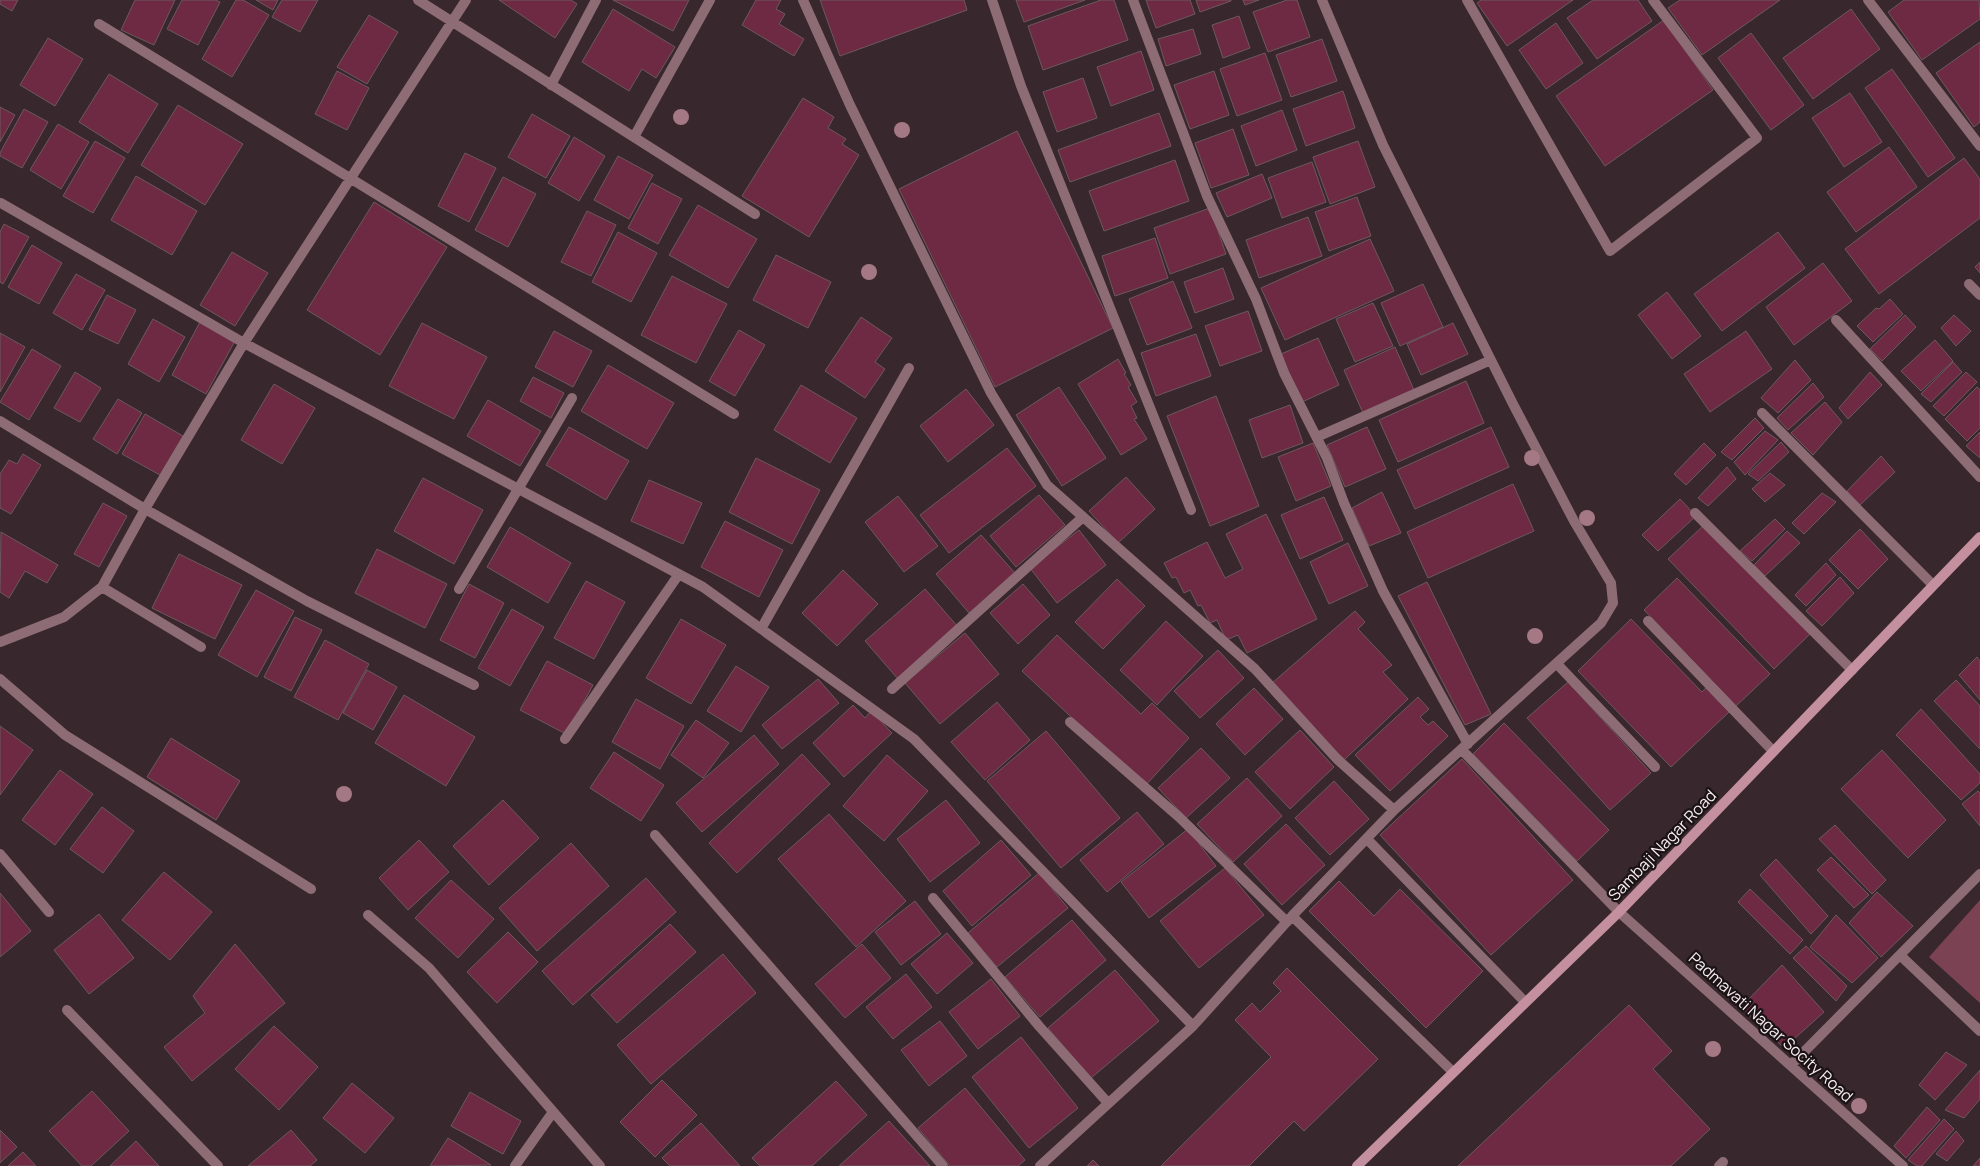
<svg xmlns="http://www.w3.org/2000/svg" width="1980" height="1166" font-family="Manrope,sans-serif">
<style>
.green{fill:#7b4254}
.building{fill:#6d2a42;stroke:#6c595e}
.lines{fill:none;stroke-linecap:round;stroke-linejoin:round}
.lane{stroke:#8d6c75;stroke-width:10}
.street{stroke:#8d6c75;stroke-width:10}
.secondary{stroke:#c48f9e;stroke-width:10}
.tree{fill:#a47885}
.labels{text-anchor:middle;stroke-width:4.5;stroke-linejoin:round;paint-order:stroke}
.street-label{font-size:16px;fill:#f8edf0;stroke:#1a1315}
</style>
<rect width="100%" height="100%" fill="#38272c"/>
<path class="green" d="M1980 900V1003L1929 957Z"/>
<path class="building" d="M0 0H18L12 11 0 4Z
M135 0H175L154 45 121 30Z
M182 0H215L220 2 198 45 167 29Z
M236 0H243L269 15 232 77 202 59Z
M256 0H278L273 10Z
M282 0H318L300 32 272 17Z
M499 0H571L577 4 555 38Z
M613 0H689L673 31Z
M756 0H781L776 9 785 14 779 24 804 39 794 56 742 25Z
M820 0H964L967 10 840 56Z
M1016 0H1085L1024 22Z
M1101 0H1114L1128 40 1043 70 1028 26Z
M1146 0H1190L1195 14 1156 28Z
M1196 0H1231V1L1200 12Z
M1243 0H1259L1245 5Z
M1287 0H1297L1310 37 1268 52 1253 12Z
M1481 0H1573L1507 46 1477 3Z
M1593 0H1638L1652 21 1597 59 1567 18Z
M1680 0H1780L1702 55 1668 8Z
M1904 0H1979L1980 19 1922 60 1888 12Z
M613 9 675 47 656 78 642 69 629 91 582 62Z
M1851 9 1880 49 1813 99 1783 58Z
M369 15 398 32 367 84 337 67Z
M1239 16 1250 48 1223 58 1212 25Z
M1664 20 1713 90 1605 166 1556 96Z
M1556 23 1583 63 1546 89 1519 50Z
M1193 29 1201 54 1166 66 1158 39Z
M1751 33 1804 105 1771 130 1718 58Z
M48 38 83 59 55 106 20 85Z
M1322 39 1337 81 1291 97 1276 55Z
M1980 42V122L1974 127 1936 73Z
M1141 51 1154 90 1111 106 1097 67Z
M1265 53 1282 100 1237 116 1220 69Z
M1892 69 1955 158 1928 177 1865 88Z
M337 71 369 88 347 130 315 114Z
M1214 71 1229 115 1190 129 1174 85Z
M109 74 158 104 128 153 79 122Z
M1083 78 1097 118 1057 132 1043 92Z
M1343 91 1355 128 1306 146 1293 109Z
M1850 93 1882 142 1844 167 1812 118Z
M803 98 834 117 828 128 846 139 842 144 859 155 809 237 742 196Z
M178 105 243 144 205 205 141 165Z
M0 107 15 115 0 142Z
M24 109 48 122 22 168 0 156V153Z
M1282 110 1297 150 1256 166 1241 126Z
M1159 113 1171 146 1070 182 1058 150Z
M532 114 570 136 546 178 508 157Z
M58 124 89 142 61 189 30 170Z
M1233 129 1249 175 1211 188 1195 143Z
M1017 131 1113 328 995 387 899 189Z
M574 137 605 156 579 201 548 183Z
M95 141 125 158 93 213 63 196Z
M1358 141 1375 187 1330 204 1313 157Z
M1889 147 1917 187 1856 232 1827 192Z
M465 153 496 168 469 222 438 206Z
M618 156 653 175 629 219 594 200Z
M1964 158 1980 179V218L1879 294 1845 249Z
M1175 160 1189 201 1104 231 1089 191Z
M1312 162 1326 202 1282 218 1268 178Z
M1262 174 1272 198 1227 217 1216 193Z
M136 176 197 211 172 255 111 220Z
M503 177 536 194 508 247 475 230Z
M652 183 682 199 658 244 628 228Z
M1357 197 1371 236 1329 251 1315 212Z
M374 202 447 247 380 355 307 310Z
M698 205 757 239 728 288 669 255Z
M1210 208 1226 254 1170 274 1154 228Z
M587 211 616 225 591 276 561 262Z
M1308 217 1322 256 1259 278 1246 240Z
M4 224 29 237 3 284 0 282V232Z
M618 232 657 253 631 302 592 282Z
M1778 232 1805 268 1722 331 1694 294Z
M1155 238 1168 278 1115 296 1102 256Z
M1370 239 1394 291 1285 340 1261 288Z
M32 245 62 263 39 304 8 287Z
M232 252 268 273 235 326 200 305Z
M776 255 831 282 808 328 753 300Z
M1980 262V273L1975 267Z
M1823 263 1852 301 1794 345 1766 307Z
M1223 268 1234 299 1195 313 1184 282Z
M76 274 105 290 82 330 53 313Z
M672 276 727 304 696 363 641 335Z
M1173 281 1192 328 1147 345 1129 299Z
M1423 284 1443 327 1400 346 1381 303Z
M1667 292 1701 336 1672 359 1638 315Z
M107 295 136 310 118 344 89 330Z
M1890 299 1903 314 1873 342 1857 326 1876 308 1879 309Z
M1373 303 1393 346 1355 362 1336 319Z
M1248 311 1262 351 1220 366 1205 326Z
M1905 315 1916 327 1882 361 1870 349Z
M1954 315 1971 331 1956 346 1941 328Z
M861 317 892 338 875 362 885 369 865 398 825 371Z
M153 319 185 337 159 382 128 364Z
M201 320 236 339 206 394 172 375Z
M422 323 487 357 454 419 389 386Z
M1453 323 1468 354 1421 375 1407 344Z
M739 330 765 345 735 396 709 381Z
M554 331 592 351 573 387 535 367Z
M1746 331 1772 369 1710 412 1684 374Z
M0 333 25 347 0 392Z
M1196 334 1211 376 1156 396 1141 353Z
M1318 338 1339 385 1302 402 1281 354Z
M1935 340 1953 361 1921 391 1901 371Z
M1395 347 1414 390 1363 413 1344 370Z
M32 349 61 366 29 420 0 402Z
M1118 359 1126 373 1124 374 1131 385 1128 387 1137 402 1131 406 1137 418 1134 419 1147 439 1121 455 1078 384Z
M1795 360 1811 380 1778 413 1761 398Z
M1953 362 1962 372 1931 402 1921 394Z
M608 365 674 403 647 449 581 411Z
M75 372 101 388 80 422 54 408Z
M1870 372 1882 385 1848 419 1839 408Z
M1966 372 1977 382 1944 416 1933 406Z
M533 377 564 393 551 418 520 401Z
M1466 381 1484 423 1398 462 1379 420Z
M1813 383 1824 397 1788 430 1777 418Z
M274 384 315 408 282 464 241 440Z
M801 385 857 418 830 463 774 430Z
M1059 387 1106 458 1062 486 1016 415Z
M1977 387 1980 390V428L1967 441 1945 419Z
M966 389 994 425 948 462 920 426Z
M1216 396 1259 506 1210 526 1167 416Z
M118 399 142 413 117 454 93 439Z
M488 400 541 431 520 466 467 436Z
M1825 402 1842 422 1813 455 1791 433Z
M1290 405 1303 443 1262 458 1249 420Z
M145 414 183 436 160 475 122 454Z
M1755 418 1764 428 1732 460 1721 452Z
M569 427 629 461 606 500 546 465Z
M1367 427 1386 469 1345 487 1327 445Z
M1491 427 1509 467 1415 509 1397 470Z
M1765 431 1778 440 1745 475 1734 462Z
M1980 432V458L1966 446Z
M1781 442 1789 452 1758 481 1748 474Z
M1313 443 1331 486 1296 501 1278 457Z
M1704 443 1716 455 1686 485 1674 474Z
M1007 448 1036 486 949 553 920 515Z
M23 454 41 465 11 514 0 508V474L9 460 17 464Z
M1881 456 1895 472 1860 505 1847 491Z
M756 458 820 490 792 544 729 512Z
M1727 467 1736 479 1708 506 1698 498Z
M1770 473 1785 485 1765 502 1752 489Z
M1126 477 1155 509 1118 543 1089 511Z
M423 478 483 510 454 564 394 531Z
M649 480 702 503 683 544 631 521Z
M1513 484 1534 531 1428 578 1407 532Z
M1382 492 1401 533 1369 546 1352 508Z
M1822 493 1836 502 1804 534 1792 523Z
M1039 495 1065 525 1016 567 990 536Z
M898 496 938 546 904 572 865 522Z
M1324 497 1343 540 1300 559 1281 515Z
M1680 499 1696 516 1658 551 1642 535Z
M103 503 127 516 99 567 74 554Z
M1266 514 1317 619 1247 653 1238 635 1226 640 1217 620 1210 623 1201 605 1198 606 1190 590 1184 593 1176 577 1172 578 1164 563 1207 542 1225 578 1243 569 1226 534Z
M1775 519 1785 529 1752 561 1740 551Z
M725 521 783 550 759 597 701 567Z
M1705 524 1810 634 1774 669 1668 559Z
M510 527 571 563 548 603 487 567Z
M1860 529 1888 559 1858 589 1829 560Z
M1079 530 1106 565 1057 603 1030 568Z
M1787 531 1800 543 1765 576 1754 565Z
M1 532 58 565 47 583 25 571 9 598 0 592Z
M981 535 1015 573 969 613 936 574Z
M1348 543 1368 586 1329 604 1310 562Z
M377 549 447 584 425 628 355 593Z
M179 554 242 585 215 639 152 608Z
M1826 563 1836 575 1806 606 1795 595Z
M843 570 878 604 837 646 802 613Z
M1840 577 1854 593 1822 626 1806 611Z
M1677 578 1770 674 1736 706 1644 610Z
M1117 579 1145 606 1103 649 1075 622Z
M586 581 625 602 594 659 554 638Z
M1427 582 1491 714 1465 725 1398 596Z
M469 584 504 603 475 658 440 640Z
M1023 584 1050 615 1018 644 990 613Z
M925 589 958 627 898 679 865 641Z
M256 590 294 611 257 677 218 655Z
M512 609 544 627 510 686 478 668Z
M1355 611 1365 622 1358 629 1392 665 1383 672 1408 699 1344 760 1271 684Z
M295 617 322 630 291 691 264 677Z
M681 619 726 645 691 704 646 678Z
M1631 619 1702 692 1706 688 1729 712 1671 767 1578 671Z
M1166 621 1203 656 1157 705 1120 670Z
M965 633 999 674 940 724 905 683Z
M1057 635 1141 714 1152 703 1189 738 1145 786 1022 671Z
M325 640 369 664 338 720 294 697Z
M1218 650 1244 678 1200 718 1174 691Z
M1977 657 1980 661V700L1959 675Z
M547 661 593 685 566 734 520 710Z
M736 666 769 687 741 732 707 711Z
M367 670 397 687 373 730 343 713Z
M818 679 839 703 782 749 762 725Z
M1956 680 1980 706V749L1934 701Z
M1568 682 1651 773 1610 810 1527 718Z
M1254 688 1283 719 1245 755 1216 724Z
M404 695 475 737 446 786 375 743Z
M1418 697 1429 709 1420 717 1428 725 1433 721 1448 736 1390 791 1355 755Z
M636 699 684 726 660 769 612 742Z
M997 702 1030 740 985 780 951 742Z
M853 705 865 718 871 711 892 733 844 777 813 743Z
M1921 709 1980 774V783L1961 800 1896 735Z
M696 720 729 743 703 778 671 755Z
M1504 723 1609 830 1577 861 1473 754Z
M0 726 33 750 0 795Z
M1300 730 1334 767 1290 809 1255 772Z
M1046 731 1120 818 1061 868 987 781Z
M754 735 779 764 702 832 676 803Z
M171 738 240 781 216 820 147 777Z
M1201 748 1230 778 1186 818 1158 788Z
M1882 750 1946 820 1908 858 1841 789Z
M614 752 664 785 641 821 590 788Z
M802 754 830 784 737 873 709 843Z
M887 755 928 791 884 841 843 806Z
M1462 759 1573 880 1491 955 1380 835Z
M60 770 93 794 55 845 22 820Z
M1247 778 1282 816 1233 862 1197 824Z
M1334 781 1369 819 1330 855 1295 818Z
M1978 791 1980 793V826L1962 804Z
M503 800 539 838 489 885 453 846Z
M946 800 980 843 930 882 897 839Z
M102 807 134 831 103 873 70 849Z
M1137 812 1164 844 1107 892 1080 860Z
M829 814 906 901 856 947 778 859Z
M1286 824 1325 865 1282 905 1244 864Z
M1835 825 1886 880 1872 894 1819 839Z
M1188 829 1216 866 1149 918 1121 882Z
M419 840 449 872 408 910 379 878Z
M1001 840 1031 875 972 926 943 891Z
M571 843 609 886 537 951 499 908Z
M1831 857 1869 895 1854 908 1817 870Z
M1776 859 1828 916 1811 934 1760 875Z
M1225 868 1264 915 1199 968 1160 921Z
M164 872 212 912 170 960 122 920Z
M1039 873 1068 908 997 967 968 933Z
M646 878 676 912 573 1005 542 971Z
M451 880 494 919 458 958 415 918Z
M1339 881 1374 916 1400 889 1483 971 1426 1028 1309 911Z
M1750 889 1803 940 1790 954 1738 902Z
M1877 892 1913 926 1881 957 1849 923Z
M0 893 31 931 0 957Z
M915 901 941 934 901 965 875 932Z
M99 914 134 958 89 994 54 950Z
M1836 915 1878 958 1852 983 1810 947Z
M1072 920 1106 960 1040 1017 1005 977Z
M670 924 696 952 617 1023 591 995Z
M508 932 538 962 497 1003 467 972Z
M947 933 973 963 937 994 911 964Z
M235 944 285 1003 192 1081 164 1047 205 1013 193 996Z
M862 944 891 978 845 1018 815 984Z
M1806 946 1847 986 1836 1001 1793 958Z
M723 954 756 993 651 1084 617 1045Z
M1782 965 1824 1012 1784 1048 1741 1007Z
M1287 968 1378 1059 1304 1131 1294 1121 1249 1166H1161L1271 1057 1235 1020 1252 1003 1260 1012 1281 991 1273 983Z
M1115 970 1159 1021 1091 1078 1048 1028Z
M906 974 932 1007 893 1039 866 1007Z
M991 979 1020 1016 978 1049 949 1012Z
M1629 1005 1672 1051 1653 1069 1710 1129 1671 1166H1458Z
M940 1021 967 1056 929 1086 901 1050Z
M274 1026 318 1067 279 1110 235 1069Z
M1021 1037 1078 1108 1029 1148 972 1077Z
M1946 1052 1967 1065 1935 1100 1919 1085Z
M1980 1070V1099L1964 1118 1945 1110Z
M662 1080 697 1115 655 1157 620 1122Z
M836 1081 867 1115 812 1166H760L752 1158Z
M352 1083 394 1118 365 1153 323 1118Z
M965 1088 1025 1160 1018 1166H950L918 1128Z
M92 1091 129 1131 91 1166H82L49 1131Z
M470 1092 521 1121 503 1154 451 1126Z
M1927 1107 1940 1120 1906 1158 1894 1146Z
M1944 1119 1954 1129 1922 1166H1917L1908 1160Z
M889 1121 930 1166H839Z
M701 1123 740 1166H670L662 1158Z
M0 1130 17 1147 0 1163Z
M291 1130 317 1160 310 1166H248Z
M1956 1131 1964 1141 1947 1161 1936 1154Z
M448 1138 491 1165 430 1166Z
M136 1141 159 1166H110Z
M23 1152 36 1166H8Z
M1980 1158V1166H1973Z
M1093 1160 1099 1166H1087Z"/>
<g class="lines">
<path class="lane" d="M459 589 572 398
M1557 664 1655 767
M1719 1166 1723 1162"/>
<path class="street" d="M418 0 755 214
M803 0 850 105 991 393 1047 485 1255 669 1337 759 1394 810
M992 0 1021 86 1191 510
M1133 0 1207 196 1256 299 1284 373 1327 458 1344 503 1383 591 1468 744
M1467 0 1610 251 1757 138 1653 0
M1868 0 1980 146
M99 24 734 414
M551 85 596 0
M634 137 710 0
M1 203 244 343 703 587 914 739 1193 1026
M1969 284 1980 295
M1836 320 1980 477
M1762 413 1933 585
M0 421 145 509 307 601 474 685
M1317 437 1491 360
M1695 513 1852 670
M102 587 201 647
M1648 621 1773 751
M761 629 909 368
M0 642 64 617 102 587 145 509 244 343 466 0
M0 679 65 735 311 889
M892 689 1083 517
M1070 722 1179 817 1287 922
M565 739 679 574
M1462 750 1619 912 1903 1166
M655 835 943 1166
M1367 839 1525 1002
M0 854 49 912
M933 898 1039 1026 1108 1103
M368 915 429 968 600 1166
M1292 916 1453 1072
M1900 955 1980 1031
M67 1010 218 1166
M1791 1065 1980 874
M515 1166 553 1112
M1040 1166 1193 1026 1292 916 1394 810 1601 623 1613 603 1611 583 1574 521 1513 404 1383 145 1322 0"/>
<path class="secondary" d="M1357 1166 1619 912 1980 537"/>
</g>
<g class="tree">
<circle cx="681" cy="117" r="8"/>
<circle cx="902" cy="130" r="8"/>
<circle cx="869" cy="272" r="8"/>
<circle cx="1532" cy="458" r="8"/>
<circle cx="1587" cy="518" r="8"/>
<circle cx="1535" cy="636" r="8"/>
<circle cx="344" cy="794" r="8"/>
<circle cx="1713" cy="1049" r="8"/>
<circle cx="1859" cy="1106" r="8"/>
</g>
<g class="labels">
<g class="street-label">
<text transform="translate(1662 845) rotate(-46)" y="6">Sambaji Nagar Road</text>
<text transform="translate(1771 1027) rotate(42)" y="6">Padmavati Nagar Socity Road</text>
</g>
</g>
</svg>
